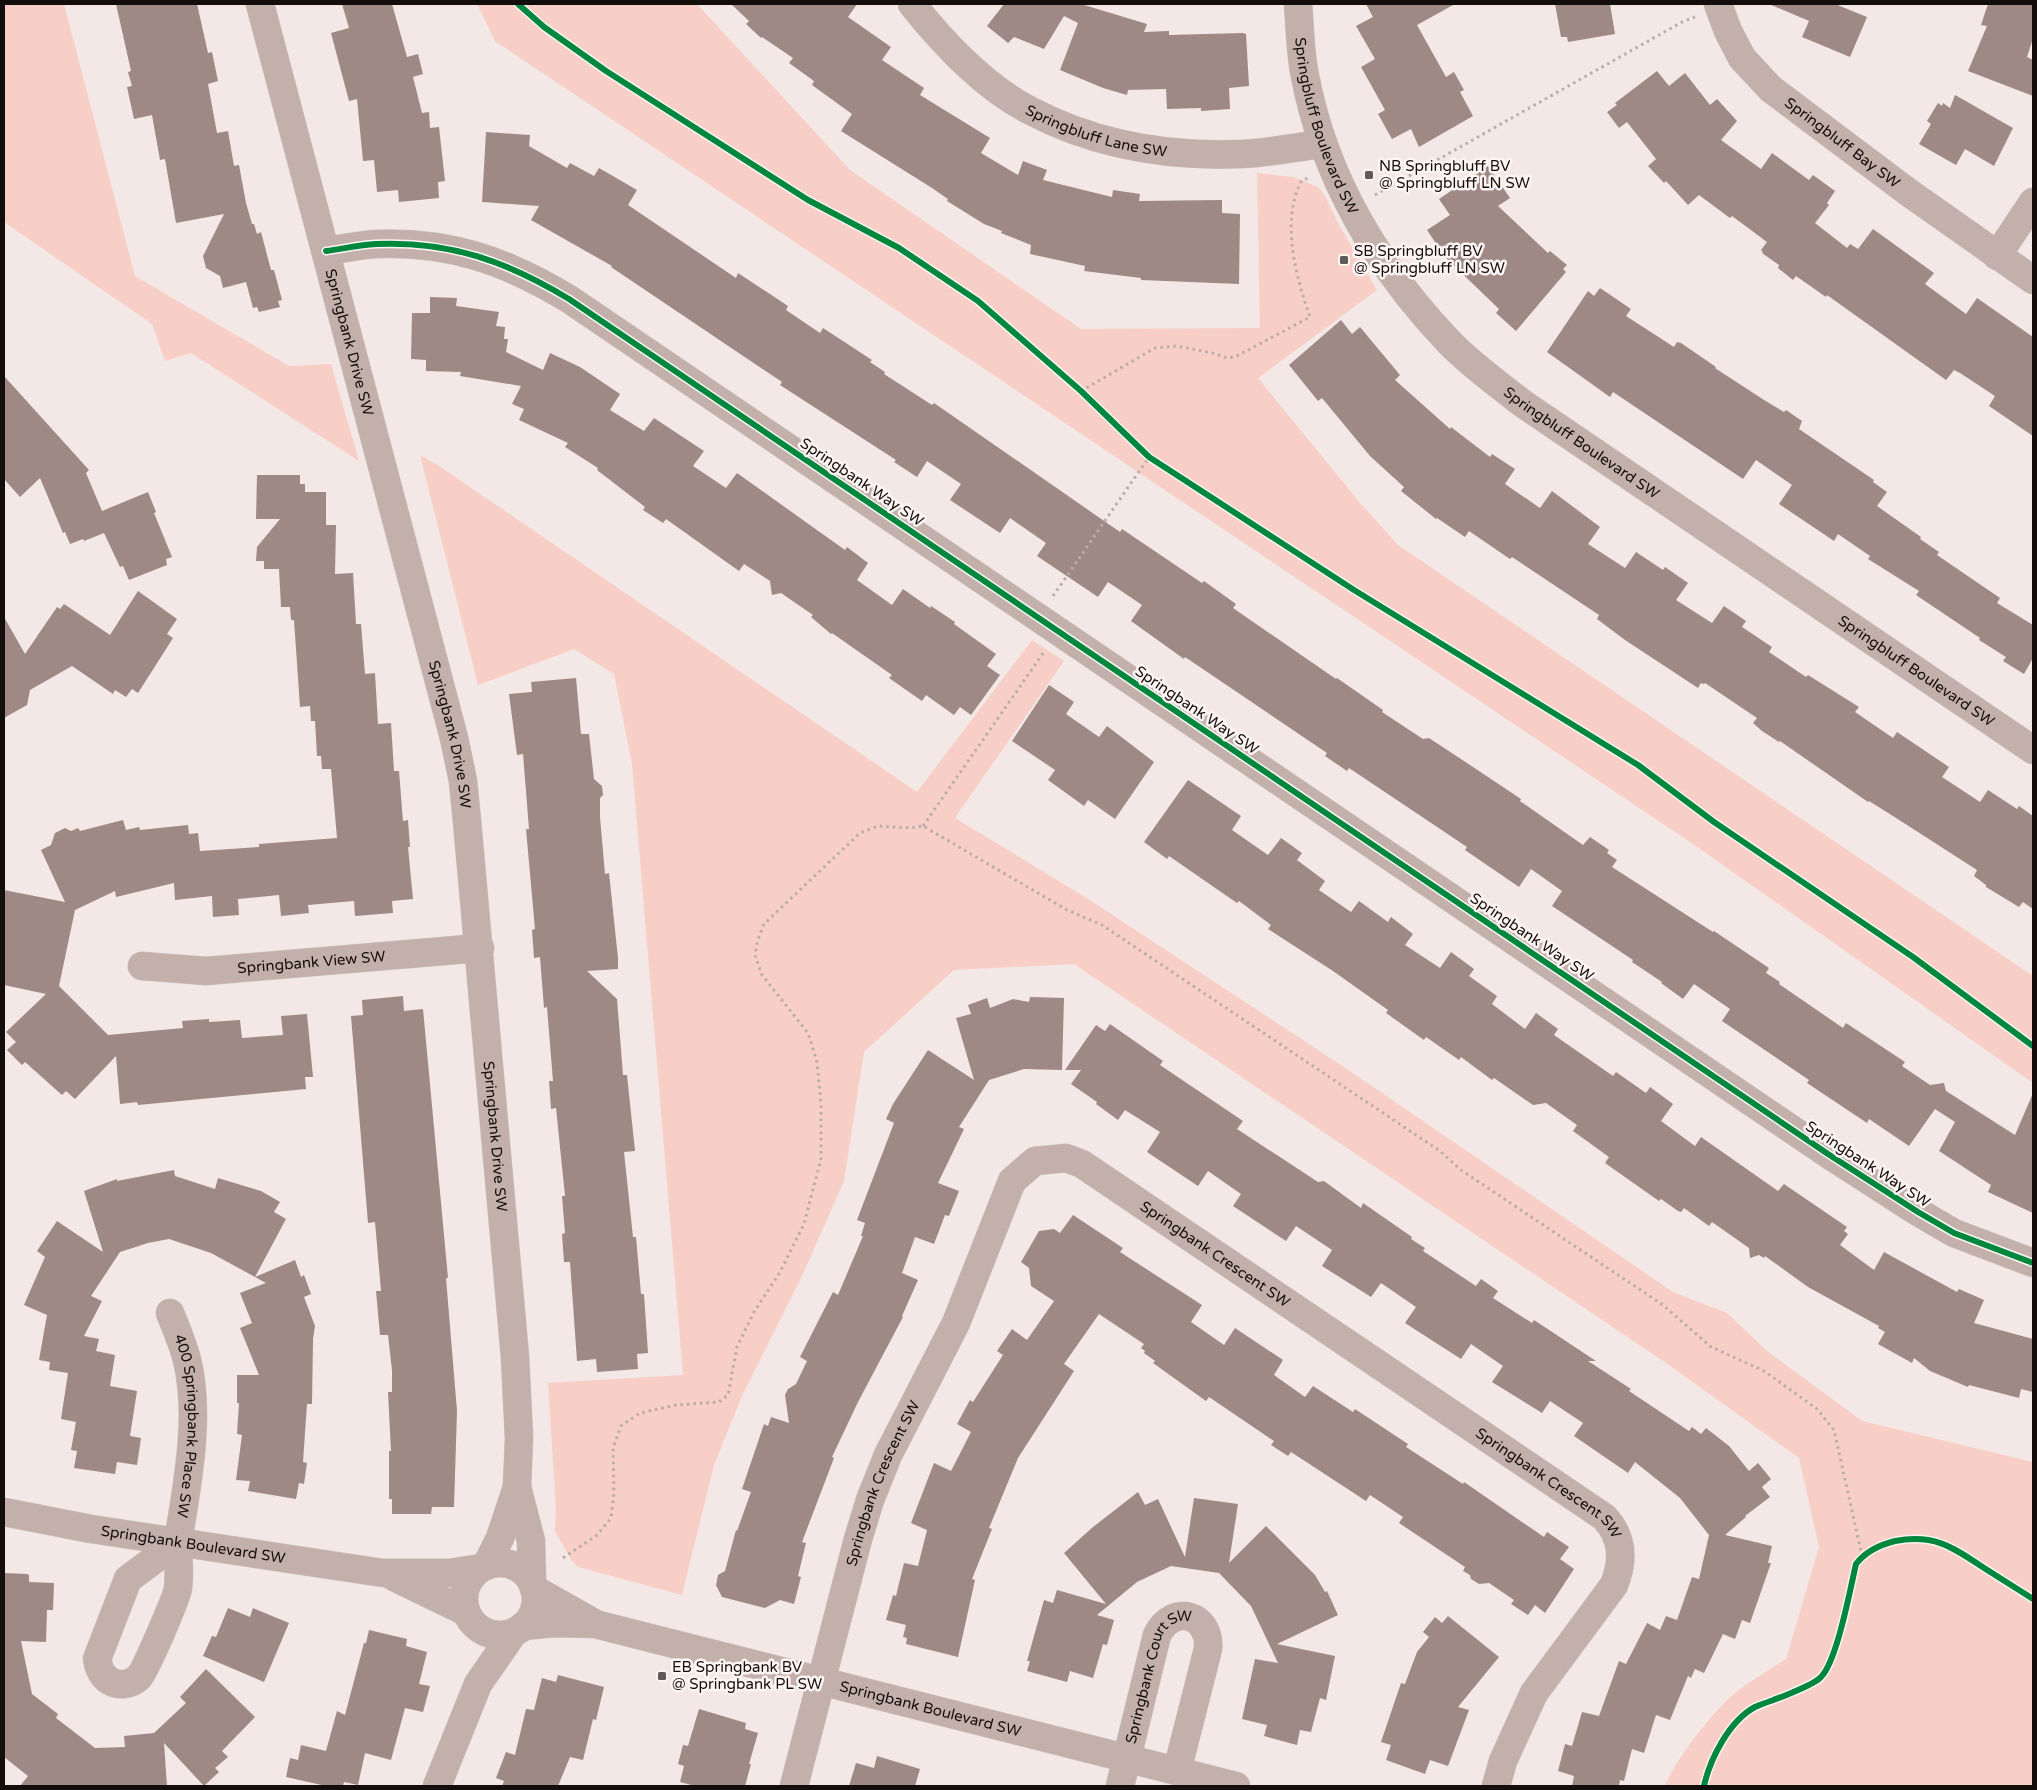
<svg xmlns="http://www.w3.org/2000/svg" width="2037" height="1790" font-family="'Varela Round',sans-serif">
<style>
.green{fill:#f8cfc6}
.building{fill:#9e8985}
.lines{fill:none;stroke-linecap:round;stroke-linejoin:round}
.minor-casing{stroke:#cec6c4;stroke-width:29}
.path{stroke:#baaca9;stroke-width:3;stroke-dasharray:2.5 4;stroke-linecap:butt}
.minor{stroke:#c4b0aa;stroke-width:28}
.cycleway-casing{stroke:#fdf5f3;stroke-width:9}
.cycleway{stroke:#00873e;stroke-width:6}
.poi-dot{fill:#615a58;stroke:#fdf5f3;stroke-width:2}
.labels{text-anchor:middle;stroke-width:5;stroke-linejoin:round;paint-order:stroke}
.street-label{font-size:15px;fill:#130d0b;stroke:#fdf5f3}
.poi-label{font-size:15px;fill:#130d0b;stroke:#fdf5f3;text-anchor:start}
</style>
<rect width="100%" height="100%" fill="#f3e8e6"/>
<path class="green" d="M4 4H64L135 276 289 366 331 364 359 461 191 353 165 361 152 324 4 222Z
M477 4H697L850 170 1081 329 1260 328 1257 173 1293 177 1318 187 1324 194 1338 223 1377 290 1258 378 1361 504 1398 545 2033 976V1083L1693 844 495 41Z
M420 455 439 466 917 792 1032 640 1064 661 955 818 1085 897 1344 1067 1673 1292 1727 1313 1767 1351 1862 1421 2033 1462V1786H1665C1677 1757 1715 1708 1740 1689 1755 1678 1771 1669 1786 1659L1819 1547 1799 1458 1666 1363 1074 964 954 970 864 1052 844 1181 803 1274 742 1396 714 1465 682 1595 578 1567 571 1560 555 1531 556 1510 548 1383 683 1375 632 764 614 674 574 649 478 685Z"/>
<path class="building" d="M116 4H197L208 53 212 52 218 81 208 84 217 133 228 131 234 166 239 165 246 203 252 224H254L257 234 261 232 271 270H274L282 300 278 301 280 307 259 312 257 307 253 308 246 282 223 288 220 276 206 268 203 256 224 214 176 223 165 159 160 160 152 115 134 119 127 87 132 86 128 72 131 71Z
M342 4H392L407 57 418 54 423 74 413 77 422 113 429 112 430 128 439 127 445 181 438 182 439 198 399 202 398 190 377 192 374 160 363 161 357 99 349 101 331 33 349 28Z
M731 4H857L848 17 891 47 882 60 924 88 920 95 990 138 981 153 1018 175 1023 161 1047 170 1043 180 1112 197 1113 190 1140 194 1139 201 1222 200V213L1240 214 1239 284 1141 280V278L1084 271 1085 266 1030 254 1031 245 1001 233 1002 231 984 224 947 201 948 199 932 188 841 131 852 114 812 85 814 81 789 63 793 58 762 37 761 38 746 24 749 21Z
M1004 4H1081L1147 24 1144 32 1169 31V35L1243 33 1246 34 1249 86 1229 88 1230 109 1201 111V108L1167 109 1166 89 1128 90 1127 95 1103 88 1060 70 1078 23 1064 16 1044 49 1014 37 1008 43 987 26Z
M1366 4H1455L1417 25 1446 77 1454 72 1464 90 1460 92 1473 116 1419 147 1411 129 1392 139 1378 114 1385 110 1361 67 1375 59 1356 26 1373 17Z
M1555 4H1610L1615 34 1568 42 1567 37H1561Z
M1769 4H1835L1867 17 1850 57 1802 37 1809 21Z
M1988 4H2033V38L2027 57 2033 60V96L1968 71 1987 26 1981 25Z
M1657 71 1669 86 1685 73 1710 105 1717 99 1737 121 1721 140 1761 169 1772 153 1809 180 1813 175 1835 191 1827 203 1829 205 1815 223 1847 248 1850 244 1858 249 1873 229 1934 273 1925 284 1966 314 1977 298 2033 337V436L1989 406 1995 396 1960 373 1954 370 1946 380 1827 295 1826 297 1796 276 1793 280 1778 268 1779 265 1762 253 1763 252 1761 250 1767 242 1732 216 1730 218 1699 195 1688 205 1666 181 1664 183 1648 166 1656 159 1627 122 1619 128 1607 112 1617 105 1615 103Z
M1955 95 2013 128 1994 166 1965 149 1956 165 1919 144 1931 124 1927 121 1938 103 1942 106 1943 103 1950 108Z
M486 132 530 135 529 146 567 168 570 163 594 176 599 168 637 190 628 205 736 278 738 273 788 306 786 310 820 333 823 328 872 360 870 362 885 372 884 374 932 405 934 403 1120 532 1122 529 1202 583 1204 581 1236 604 1233 608 1336 679 1337 678 1383 710 1382 712 1423 739 1429 738 1470 765 1521 799 1520 801 1583 845 1590 837 1609 850 1607 853 1617 860 1612 867 1713 932 1714 931 1769 968 1766 973 1780 982 1779 984 1843 1028 1846 1023 1905 1062 1902 1066 1930 1085 1944 1083 1946 1091 2015 1135 2033 1093V1213L1988 1192 1991 1185 1939 1151 1955 1122 1935 1109 1909 1146 1869 1119 1867 1123 1807 1083 1809 1080 1722 1021 1730 1009 1694 984 1683 999 1661 983 1662 982 1632 962 1633 960 1552 906 1562 891 1531 869 1519 887 1465 850 1467 847 1349 768 1347 771 1325 756 1327 753 1185 657 1184 659 1131 621 1142 605 1108 582 1098 597 1037 556 1046 543 1010 518 1000 533 950 500 961 484 927 461 917 477 894 462 896 460 780 385 782 382 611 267 612 266 531 220 539 206 482 202Z
M1488 166 1510 198 1498 206 1548 253 1550 251 1567 265 1563 269 1566 272 1516 331 1496 313 1499 309 1445 257 1427 230 1450 215 1439 199Z
M1600 288 1631 309 1626 316 1674 347 1677 342 1681 343 1716 367 1715 368 1764 400 1784 412 1786 410 1802 421 1799 429 1874 480 1873 482 1887 492 1877 506 1921 537 1920 539 1939 552 1937 555 2000 598 1997 603 2033 625V658L2024 674 2003 661 2006 657 1979 640 1980 638 1916 595 1919 591 1868 559 1870 556 1838 534 1834 541 1779 504 1792 485 1756 460 1743 479 1613 392 1610 397 1547 352 1588 291 1594 296Z
M430 297 457 298 456 306 499 312 496 326 505 327 504 339H508L506 352 543 370 550 353 580 367 620 394 610 410 644 431 654 418 704 451 693 466 726 488 737 473 845 550 847 547 868 563 857 580 892 605 903 589 930 608 931 606 955 622 954 624 996 654 987 666 1000 675 971 715 960 707 954 715 926 695 922 701 889 678 892 675 832 633 831 634 811 617 813 615 781 593 772 595 770 581 744 564 739 571 666 519 663 523 643 510 645 507 597 470 598 468 565 447 568 443 519 420 524 409 512 404 521 386 460 376 461 372 426 371V360L411 359 412 313H430Z
M1341 320 1352 334 1360 327 1400 375 1395 380 1450 429 1451 427 1490 457 1492 454 1515 469 1505 484 1540 508 1552 491 1600 527 1588 544 1625 568 1636 552 1663 570 1665 567 1688 583 1676 600 1712 623 1724 606 1746 621 1742 627 1772 647 1769 652 1806 677 1808 675 1859 707 1855 712 1893 738 1897 732 1949 767 1942 777 1980 802 1988 790 2017 809 2019 806 2033 816V909L2023 902 2019 907 1986 887V885L1974 876 1977 870 1893 816 1869 801 1868 802 1780 741 1779 742 1762 731 1753 723 1757 718 1705 683 1704 684 1701 683 1698 688 1625 640 1597 619 1599 615 1512 557 1510 559 1469 531 1465 537 1437 518 1436 519 1401 491 1404 487 1370 456 1322 398 1318 401 1289 365Z
M4 376 89 470 86 473 102 511 148 492 156 512 154 513 172 557 166 559 167 565 129 580 123 566 120 567 104 533 84 541 83 539 70 544 65 532 63 533 40 478 20 497 4 479Z
M257 475H300V484H305V492H326V525H336L335 574 353 573 356 624H361L365 674 375 673 378 724 391 723 394 771H399L403 821 408 820 410 847H408L413 899 392 901 393 913 355 916 354 901 308 905 309 913 281 916 279 895 238 899 239 915 213 917 212 896 175 900 174 883 116 897 115 891 75 910 59 986 108 1035 183 1028 182 1021 209 1019V1022L240 1020 242 1038 283 1035 281 1016 307 1014 313 1077H305L306 1089 138 1105 137 1102 120 1104 116 1056 75 1099 66 1091 62 1095 25 1062 22 1065 7 1050 16 1042 6 1032 46 994 4 985V890L65 902 41 850 51 845 55 833 65 828 71 831 78 828 80 831 123 820 126 830 139 827 140 830 188 825 189 834 198 833 200 851 259 847V844L337 838 331 769H322L321 756H317L315 721H311L310 706 300 707 294 620H291L290 607H281L279 569H264V561H256L257 547 280 519H256Z
M138 591 177 619 167 634 173 638 138 693 132 689 126 697 115 690 113 694 72 666 30 690 27 705 4 718V617L25 654 57 607 60 609 64 604 110 635Z
M576 678 581 734H589L594 779 602 786 603 795 600 798V817L605 874 609 873 618 958V969L587 971 617 999 623 1075H627L635 1151 624 1152 633 1237H636L641 1294H644L648 1353 637 1354 638 1369 597 1372 596 1359 577 1361 570 1262H564L562 1234 565 1233 562 1196H565L556 1108 551 1109 549 1081H553L547 1007 544 1008 540 957 534 958 532 930 535 929 526 829H529L523 754 517 755 509 694 532 692 531 682Z
M1049 685 1074 702 1066 714 1099 737 1107 726 1154 762 1115 819 1088 800 1084 806 1048 780 1055 770 1012 741Z
M1188 780 1241 816 1232 830 1268 855 1281 838 1302 853 1297 860 1325 881 1319 890 1351 912 1359 901 1388 922 1391 917 1413 934 1405 945 1440 968 1451 952 1474 969 1469 976 1497 996 1492 1004 1525 1029 1536 1013 1558 1029 1554 1035 1613 1076 1616 1072 1646 1093 1650 1087 1673 1104 1661 1121 1695 1146 1701 1137 1778 1191 1784 1184 1847 1227 1844 1231 1848 1234 1840 1245 1874 1270 1884 1252 1957 1292 1959 1289 1984 1300 1974 1323 2033 1339V1392L2021 1389 2019 1398 1969 1385 1968 1387 1930 1371 1914 1358 1912 1363 1878 1344 1885 1332 1878 1328 1879 1326 1808 1287 1765 1256 1764 1258 1759 1255 1750 1258 1749 1248 1712 1222 1709 1226 1684 1208 1681 1212 1678 1211 1661 1199 1659 1201 1605 1163 1609 1157 1573 1131 1577 1125 1546 1103 1533 1105 1494 1078 1492 1080 1461 1057 1459 1060 1426 1037 1424 1040 1386 1013 1388 1010 1333 971 1268 929 1271 925 1239 901 1237 903 1169 856 1167 859 1144 842Z
M403 996 404 1011 423 1009 448 1278H446L457 1411 454 1507H432L431 1514H392V1499H389V1451H391L388 1392H392V1370L388 1335H380L376 1291H381L375 1222 368 1223 351 1016 363 1015 362 1000Z
M1030 997 1064 998 1062 1070 1024 1069 989 1080 959 1127 964 1129 938 1183 959 1191 949 1216 945 1215 934 1244 915 1237 902 1273 918 1280 902 1316 903 1317 858 1402 832 1457 834 1458 802 1542 806 1543 798 1576 801 1577 794 1604 780 1600 765 1608 722 1597 716 1585 718 1575 725 1571 736 1530 737 1531 751 1492 742 1489 764 1424 768 1426 771 1417 789 1423 785 1395 788 1389 796 1384 807 1361 800 1357 833 1292 838 1295 863 1236H861L865 1223 857 1220 894 1123 886 1119 893 1104 928 1050 974 1080 956 1018 971 1014 968 1005 987 998 990 1008 1013 999 1029 1002Z
M1110 1024 1163 1061 1160 1065 1243 1121 1237 1129 1318 1182 1324 1181 1361 1208 1363 1203 1412 1237 1411 1239 1425 1248 1423 1251 1476 1286 1481 1279 1498 1291 1493 1298 1532 1323 1534 1320 1596 1361H1588L1631 1389 1629 1391 1689 1431 1692 1427 1701 1434 1706 1428 1729 1446 1749 1471 1758 1463 1771 1479 1762 1487 1770 1497 1745 1516 1746 1517 1725 1535 1772 1546 1768 1563H1771L1750 1623 1742 1620 1735 1639 1723 1634 1704 1673 1695 1669 1691 1678 1688 1676 1670 1720 1656 1715 1644 1753 1632 1749 1624 1781 1620 1780 1619 1786H1572L1574 1776 1558 1771 1565 1744 1572 1746 1582 1712 1599 1716 1619 1661 1626 1664 1647 1623 1660 1630 1666 1616 1677 1620 1692 1577 1699 1579 1709 1535 1680 1498 1635 1462 1628 1473 1574 1436 1583 1423 1550 1401 1542 1413 1492 1382 1503 1366 1471 1344 1461 1359 1405 1323 1416 1307 1381 1283 1371 1297 1322 1266 1332 1250 1296 1226 1286 1241 1233 1206 1241 1194 1208 1171 1198 1186 1147 1152 1160 1132 1125 1110 1118 1120 1096 1104 1097 1102 1071 1084 1081 1070H1065L1096 1025 1105 1031Z
M174 1170 175 1176 215 1189 218 1178 261 1191 280 1202 274 1212 286 1219 255 1277 211 1253 169 1239 148 1243 120 1252 91 1296 102 1301 84 1336 99 1339 96 1351 115 1355 110 1386 137 1391 130 1436 141 1438 137 1465 117 1462 115 1474 74 1468 77 1451 71 1450 76 1422 61 1419 68 1373 49 1370 50 1362 39 1360 47 1315 24 1305 45 1257 37 1251 57 1221 103 1252 84 1191 117 1179V1181Z
M1073 1215 1123 1248 1120 1252 1202 1305 1191 1322 1224 1345 1235 1328 1283 1360 1274 1375 1305 1397 1313 1386 1353 1412 1355 1409 1408 1444 1406 1447 1463 1484 1464 1482 1544 1537 1547 1532 1569 1547 1560 1559 1574 1569 1545 1613 1535 1605 1528 1615 1511 1604 1514 1600 1489 1583 1479 1584 1471 1579 1470 1575 1463 1571 1465 1567 1399 1523 1403 1517 1370 1495 1366 1501 1291 1452 1288 1456 1271 1445 1274 1441 1209 1397 1206 1401 1153 1363 1155 1361 1144 1353 1145 1351 1141 1348 1144 1344 1099 1314 1064 1364 1074 1371 1018 1458 989 1528 992 1529 972 1579 975 1580 958 1657 906 1644 907 1638 903 1637 906 1625 886 1620 893 1595 896 1596 904 1563 918 1566 927 1530 911 1523 934 1463 951 1471 971 1432 957 1424 970 1400 973 1402 1003 1355 997 1351 1012 1329 1027 1340 1054 1301 1031 1286 1029 1268 1021 1262 1039 1231 1054 1229 1060 1233Z
M295 1260 301 1277 304 1275 311 1294 304 1297 315 1326 313 1339 312 1404H307L303 1462 307 1463 304 1484 299 1483 296 1499 248 1491 250 1481 236 1480 242 1435 237 1434 239 1403H237V1375H259L240 1328 252 1323 240 1293 266 1283 255 1277Z
M1138 1492 1145 1505 1158 1499 1185 1557 1194 1498 1238 1504 1229 1563 1266 1526 1315 1575 1325 1592 1327 1591 1338 1615 1277 1644 1335 1656 1326 1700 1320 1698 1311 1732 1300 1730 1297 1745 1264 1736 1267 1725 1242 1719 1255 1659 1278 1663 1251 1606 1219 1573 1171 1566 1137 1582 1097 1615 1114 1620 1107 1645 1103 1644 1093 1678 1070 1671 1067 1682 1027 1671 1030 1661H1027L1044 1600 1053 1603 1057 1590 1106 1604 1064 1553 1093 1527Z
M4 1573 27 1574 29 1575V1582L54 1583 53 1610H47L46 1642 21 1641 32 1694 58 1714 56 1718 95 1748 125 1747 124 1736 154 1733 186 1703 180 1697 206 1669 255 1717 222 1751 228 1757 215 1768 219 1772 204 1786 164 1743 167 1786H20L28 1776 4 1757Z
M228 1608 250 1617 253 1608 289 1623 264 1682 203 1656 212 1636 216 1637Z
M1448 1616 1499 1657 1458 1707 1469 1710 1448 1766 1430 1760 1425 1774 1386 1760 1391 1745 1381 1742 1401 1683 1405 1684 1417 1652 1429 1637 1423 1632 1435 1617 1442 1623Z
M369 1630 407 1639 406 1646 427 1652 419 1684 430 1686 423 1712 405 1708 391 1760 365 1753 358 1785 344 1782 343 1786H326L286 1777 290 1758 298 1760 301 1745 326 1751 337 1711 345 1715 364 1643H366Z
M558 1675 604 1687 596 1720 593 1719 583 1760 570 1757 558 1786H502L504 1781 496 1778 506 1752 515 1755 526 1709 534 1710 542 1678 556 1682Z
M699 1709 746 1723 745 1729 758 1733 749 1764H751L745 1786H695L680 1782 684 1766 678 1764 683 1745 688 1746Z
M877 1756 920 1769 915 1786H849L856 1763 874 1768Z"/>
<g class="lines">
<g class="minor-casing">
<g id="minor">
<path id="s1" d="M260 4 454 738 463 781 467 821 515 1357 519 1438 517 1487 531 1541 532 1583"/>
<path id="s2" d="M912 4C943 43 983 86 1029 110 1095 145 1166 157 1241 154 1268 153 1296 147 1323 144"/>
<path id="s3" d="M1298 4C1300 27 1300 52 1305 76 1324 177 1378 268 1449 342 1471 365 1497 383 1522 403L2033 750"/>
<path id="s4" d="M1718 4 1728 31 1742 58 1771 89 1908 192 2033 280"/>
<path d="M326 251C342 249 359 245 376 244 450 241 506 261 569 299L1828 1154 1918 1212 1954 1233 2033 1263"/>
<path d="M1997 256 2033 202"/>
<path id="s5" d="M142 966 206 971 480 948"/>
<path id="s6" d="M170 1313C176 1328 183 1344 187 1360 201 1417 187 1485 178 1542"/>
<path id="s7" d="M4 1512 91 1529 383 1573H449L481 1568"/>
<path d="M178 1542C178 1557 180 1573 178 1588 177 1597 145 1671 139 1677 133 1683 123 1686 114 1683 103 1679 99 1670 97 1659L128 1579Z"/>
<circle cx="500" cy="1599" r="36"/>
<path d="M486 1566 500 1538 517 1487"/>
<path d="M394 1577 466 1612"/>
<path d="M534 1589 594 1623"/>
<path id="s8" d="M523 1626 555 1623 595 1624 1236 1786"/>
<path d="M437 1786 478 1684 514 1632"/>
<path id="s9" d="M794 1786 858 1539 870 1500 888 1455 956 1323 1012 1181 1035 1161 1066 1158 1082 1164 1604 1517C1623 1537 1624 1560 1614 1585L1534 1693 1503 1761 1496 1786"/>
<path id="s10" d="M1120 1786 1157 1635C1173 1603 1211 1614 1208 1649L1177 1771"/>
</g>
</g>
<path class="path" d="M1375 195 1682 22 1695 17
M1081 391 1155 348 1177 346 1212 353 1227 358 1235 357 1310 317C1296 277 1280 219 1302 180L1309 178
M1053 596 1149 457
M923 826 1044 652
M563 1558 597 1535 611 1518 614 1493 613 1448 621 1426 640 1413 676 1405 719 1402 728 1395 737 1347 754 1312 780 1272 804 1224 821 1159V1104L817 1062 808 1033 762 975 755 955 758 939 764 924 860 833 878 826 911 828 923 826 1067 910 1102 925 1440 1151 1461 1170 1663 1305 1711 1347 1764 1371 1817 1409 1834 1430 1862 1556"/>
<use href="#minor" class="minor"/>
<g class="cycleway-casing">
<path id="cycleway" d="M518 4 544 27 606 71 808 200 899 248 978 301 1081 391 1149 457 1354 590 1638 765 1714 822 1913 957 2033 1046
M326 251C342 249 359 245 376 244 450 241 506 261 569 299L1828 1154 1918 1212 1954 1233 2033 1263
M1704 1786C1710 1759 1729 1721 1755 1707 1764 1703 1774 1700 1784 1696 1793 1692 1815 1684 1821 1677 1837 1661 1850 1590 1856 1564 1866 1551 1879 1545 1895 1541 1933 1534 1951 1546 1981 1566 1998 1577 2016 1588 2033 1599"/>
</g>
<use href="#cycleway" class="cycleway"/>
</g>
<g class="poi-dot">
<rect x="1364" y="170" width="10" height="10" rx="2.5"/>
<rect x="1339" y="255" width="10" height="10" rx="2.5"/>
<rect x="657" y="1671" width="10" height="10" rx="2.5"/>
</g>
<g class="labels">
<g class="street-label">
<text dy="5" stroke="none"><textPath href="#s3" startOffset="126">Springbluff Boulevard SW</textPath></text>
<text dy="5" stroke="none"><textPath href="#s2" startOffset="230">Springbluff Lane SW</textPath></text>
<text dy="5" stroke="none"><textPath href="#s4" startOffset="191">Springbluff Bay SW</textPath></text>
<text dy="5" stroke="none"><textPath href="#s1" startOffset="350">Springbank Drive SW</textPath></text>
<text dy="5" stroke="none"><textPath href="#s3" startOffset="546">Springbluff Boulevard SW</textPath></text>
<text transform="translate(862 482) rotate(34)" y="5">Springbank Way SW</text>
<text dy="5" stroke="none"><textPath href="#s3" startOffset="951">Springbluff Boulevard SW</textPath></text>
<text transform="translate(1197 710) rotate(34)" y="5">Springbank Way SW</text>
<text dy="5" stroke="none"><textPath href="#s1" startOffset="755">Springbank Drive SW</textPath></text>
<text transform="translate(1532 937) rotate(34)" y="5">Springbank Way SW</text>
<text dy="5" stroke="none"><textPath href="#s5" startOffset="170">Springbank View SW</textPath></text>
<text dy="5" stroke="none"><textPath href="#s1" startOffset="1160">Springbank Drive SW</textPath></text>
<text transform="translate(1868 1164) rotate(33)" y="5">Springbank Way SW</text>
<text dy="5" stroke="none"><textPath href="#s9" startOffset="885">Springbank Crescent SW</textPath></text>
<text dy="5" stroke="none"><textPath href="#s6" startOffset="116">400 Springbank Place SW</textPath></text>
<text dy="5" stroke="none"><textPath href="#s9" startOffset="316">Springbank Crescent SW</textPath></text>
<text dy="5" stroke="none"><textPath href="#s9" startOffset="1290">Springbank Crescent SW</textPath></text>
<text dy="5" stroke="none"><textPath href="#s7" startOffset="192">Springbank Boulevard SW</textPath></text>
<text dy="5" stroke="none"><textPath href="#s10" startOffset="121">Springbank Court SW</textPath></text>
<text dy="5" stroke="none"><textPath href="#s8" startOffset="418">Springbank Boulevard SW</textPath></text>
</g>
<g class="poi-label">
<text x="1379" y="171">NB Springbluff BV<tspan x="1379" dy="17">@ Springbluff LN SW</tspan></text>
<text x="1354" y="256">SB Springbluff BV<tspan x="1354" dy="17">@ Springbluff LN SW</tspan></text>
<text x="672" y="1672">EB Springbank BV<tspan x="672" dy="17">@ Springbank PL SW</tspan></text>
</g>
</g>
<rect width="2037" height="1790" fill="none" stroke="#130d0b" stroke-width="10"/>
</svg>
